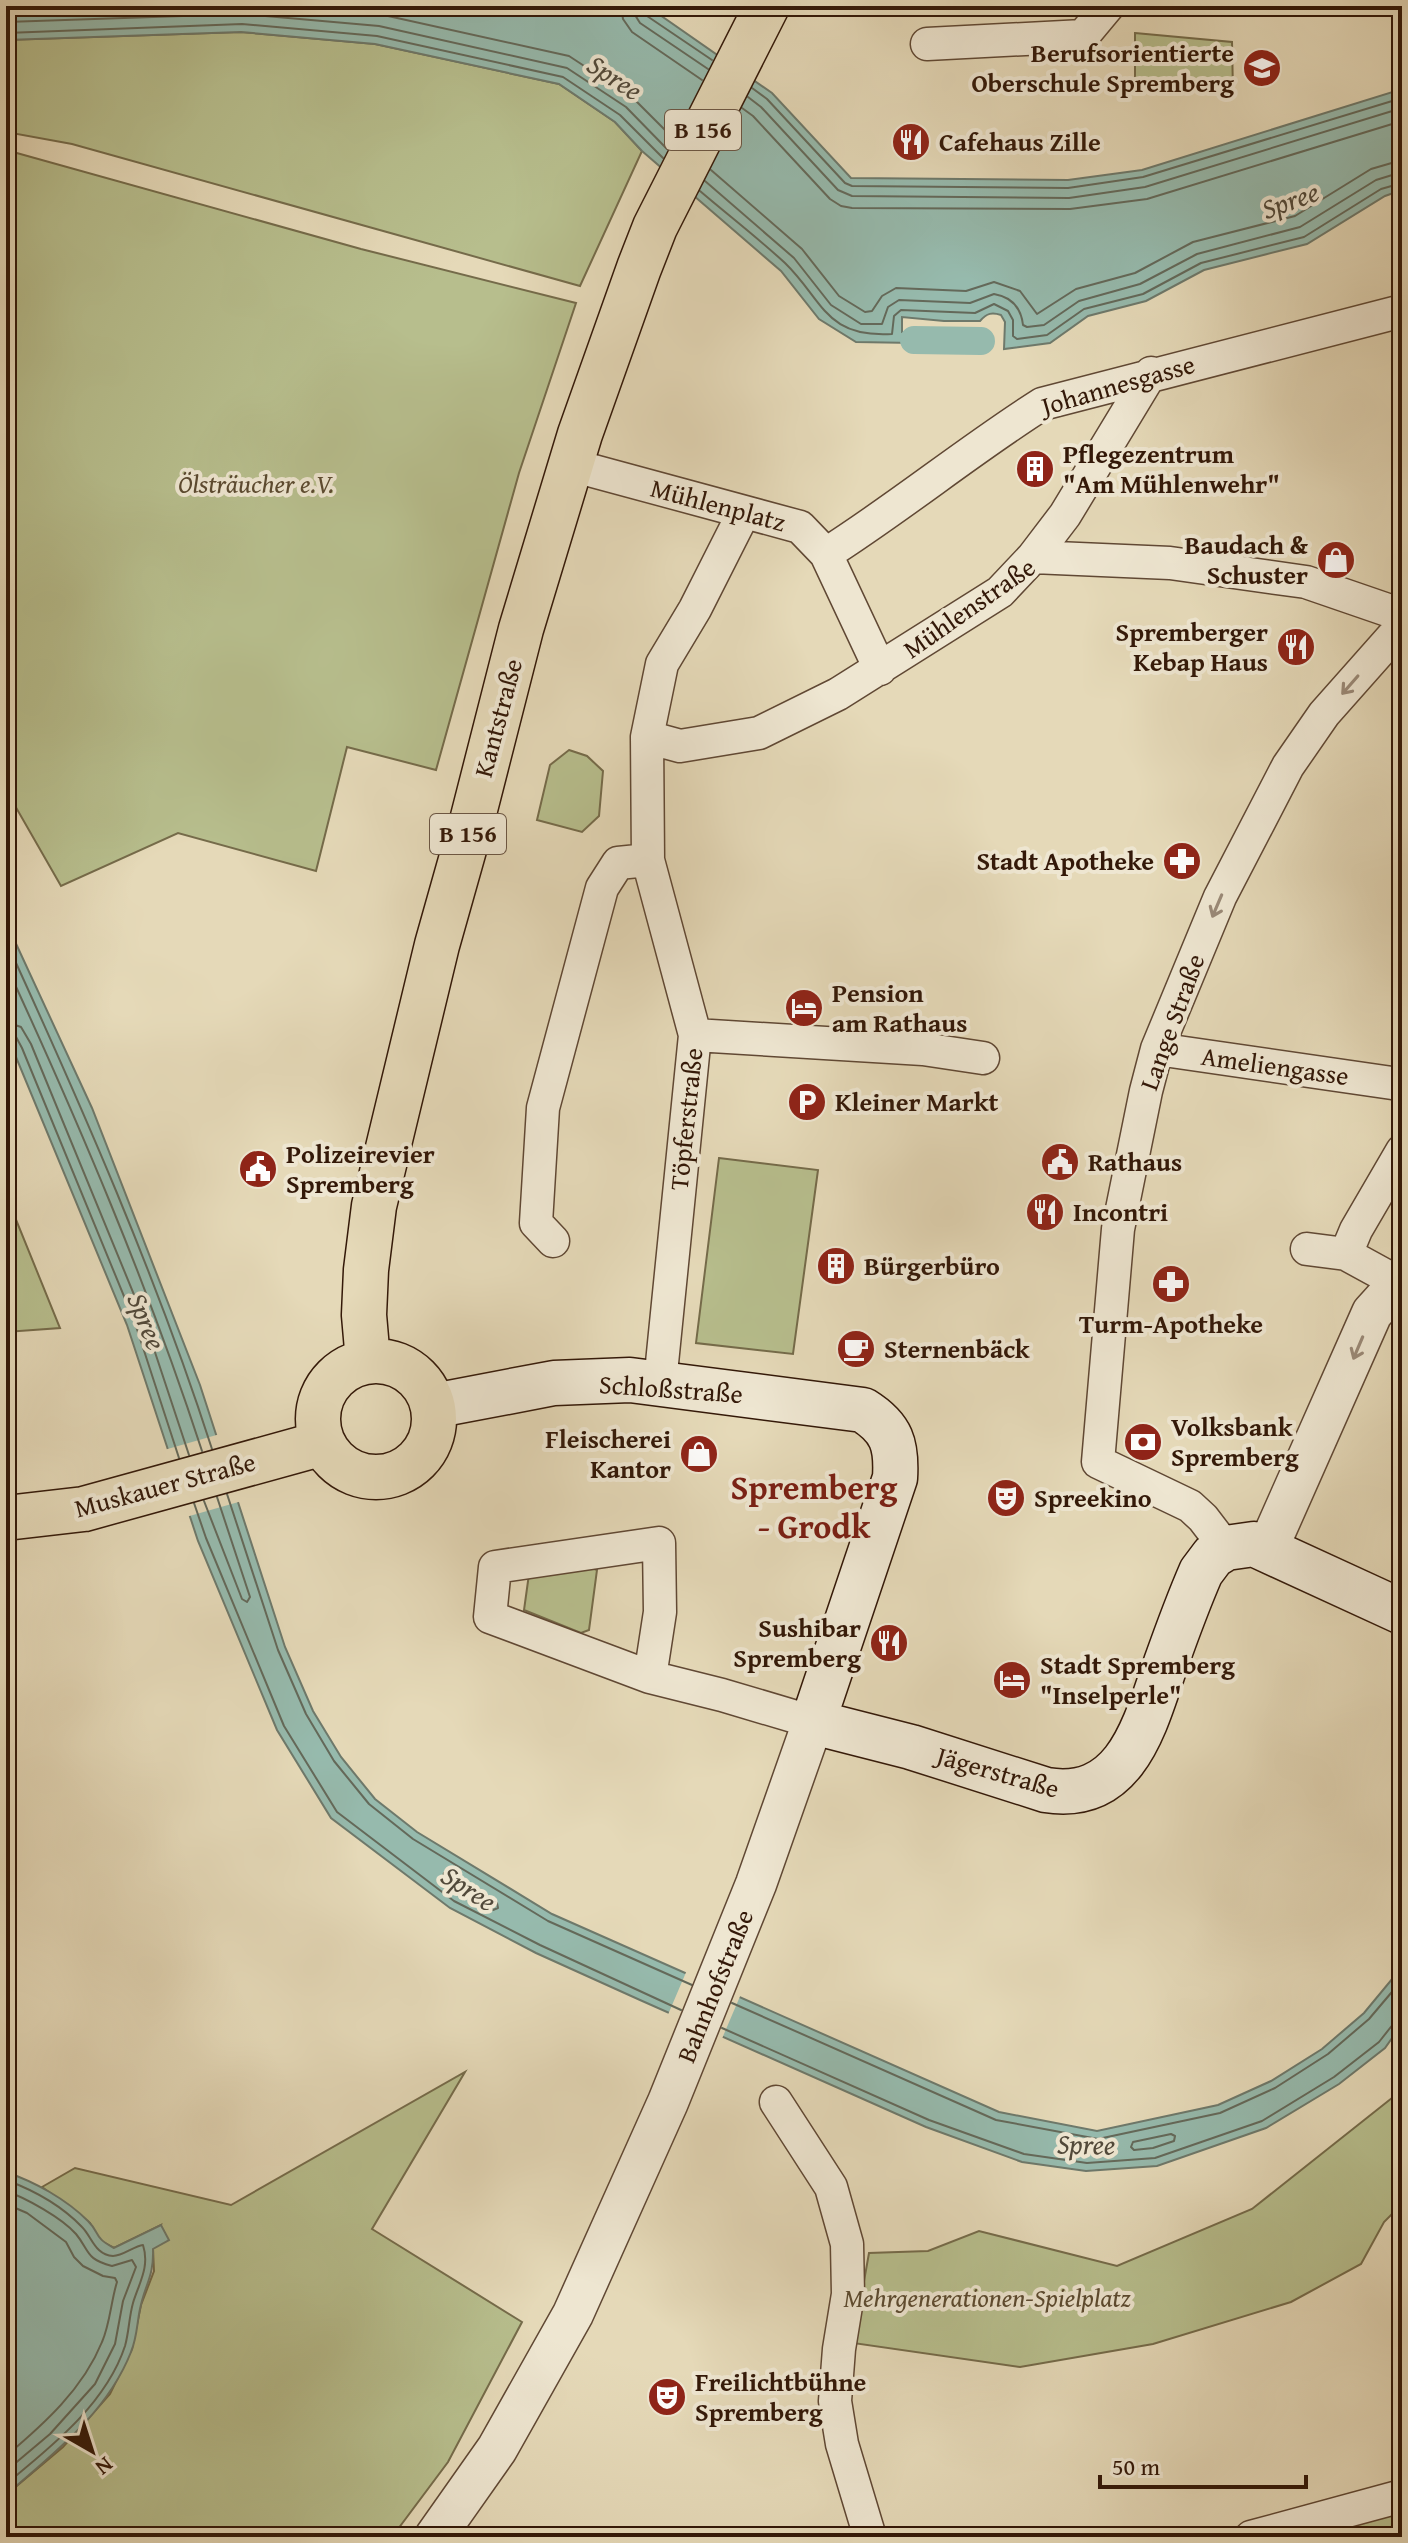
<svg xmlns="http://www.w3.org/2000/svg" width="1408" height="2543" font-family="'Gentium Book Plus',serif">
<style>
.green{fill:#b7be8d;stroke:#756b4a;stroke-width:2}
.water{fill:#96baad;stroke:#6e796b;stroke-width:2}
.pier{fill:#e5d9b8}
.lines{fill:none;stroke-linecap:round;stroke-linejoin:round}
.shore{stroke:#64695a;stroke-width:2}
.canal{stroke:#96baad;stroke-width:28}
.minor-casing{stroke:#604834;stroke-width:35}
.tertiary-casing{stroke:#604834;stroke-width:43}
.secondary-casing{stroke:#331808;stroke-width:47}
.primary-casing{stroke:#331808;stroke-width:47}
.minor{stroke:#eee6d1;stroke-width:32}
.tertiary{stroke:#eee6d1;stroke-width:40}
.secondary{stroke:#eee6d1;stroke-width:44}
.primary{stroke:#e5d9b8;stroke-width:44}
.oneway{stroke:#9a8977}
.labels{text-anchor:middle;stroke-width:8;stroke-linejoin:round;paint-order:stroke}
.shield{fill:#eee6d1;stroke:#6b5644;stroke-width:2}
.shield-label{font-size:24px;font-weight:bold;fill:#331808}
.poi-label{font-size:26px;font-weight:bold;fill:#331808;stroke:#eee6d1;text-anchor:start}
.street-label{font-size:26px;fill:#331808;stroke:#eee6d1}
.park-label{font-size:26px;font-style:italic;fill:#5b4a30;stroke:#eee6d1}
.water-label{font-size:28px;font-style:italic;fill:#51493a;stroke:#eee6d1}
.district-label{font-size:34px;font-weight:bold;fill:#7a1f14;stroke:#eee6d1}
</style>
<rect width="100%" height="100%" fill="#e5d9b8"/>
<filter id="stains"><feTurbulence type="fractalNoise" baseFrequency=".0025" numOctaves="4"/><feColorMatrix values="0 0 0 0 .2 0 0 0 0 .09 0 0 0 0 .02 0 0 0 .5 -.17"/></filter>
<radialGradient id="worn" r=".72"><stop offset=".6" stop-color="#630" stop-opacity="0"/><stop offset="1" stop-color="#630" stop-opacity=".3"/></radialGradient>
<path class="green" d="M241 32 375 44 559 84 615 122 642 151 580 286 72 144 6 132V40Z
M1135 33 1232 42 1233 93 1135 90Z
M6 150 361 249 576 303 519 473 436 770 347 747 316 871 178 833 61 886 6 790Z
M569 750 587 756 603 771 599 816 582 832 537 820 550 765Z
M719 1158 818 1170 793 1354 696 1343Z
M6 1195 60 1328 6 1332Z
M587 1566 597 1570 589 1630 581 1633 524 1610 529 1574Z
M465 2072 372 2229 522 2322 448 2462 392 2537H6V2495L63 2447 110 2394 132 2349 141 2305 154 2271 153 2249 161 2225 114 2248 99 2240 90 2223 42 2187 75 2168 231 2205Z
M1402 2090V2204L1384 2222 1361 2264 1291 2302 1153 2344 1020 2367 853 2343 869 2253 928 2251 979 2231 1117 2266 1252 2209Z
M1402 2503V2537H1273Z"/>
<path class="water" d="M6 6H647L772 93 851 178 1068 180 1142 170 1402 89V190L1385 196 1307 244 1204 270 1146 301 1088 316 1050 343 1004 349 1005 322 1001 315C992 312 987 313 980 321H944L902 317V332L914 337V343L856 342 819 319 781 271 642 151 615 122 559 84 375 44 241 32 6 40Z
M6 922 92 1108 200 1385 285 1647 313 1711 341 1757 375 1799 417 1832 552 1914 999 2112 1097 2131 1218 2105 1271 2081 1322 2049 1364 2013 1402 1967V2024L1385 2048 1339 2084 1266 2128 1157 2166 1086 2171 1022 2162 926 2127 640 2000 536 1953 450 1908 331 1818 277 1730 198 1541 127 1325 6 1033Z
M6 2172C35 2182 66 2199 88 2221 101 2234 93 2237 114 2248L161 2225 169 2240 153 2249C154 2277 145 2284 140 2309 137 2323 137 2338 131 2352 107 2413 54 2453 6 2495Z"/>
<path class="pier" d="M220 1434 242 1501 186 1517 164 1450Z
M687 1970 741 1994 721 2041 667 2017Z"/>
<g class="lines">
<path class="shore" d="M292 6 379 14 569 56 633 98 673 138
M621 6 623 19 632 32 702 80
M633 6 635 15 640 23 708 69
M644 6 647 16 712 60
M6 10 123 6
M6 22 242 14 379 26 567 68 626 107 667 149
M6 33 242 24 377 36 563 77 620 115 663 158
M752 88 767 99 845 183 852 186 1068 188 1143 177 1402 98
M748 97 761 107 838 190 852 196 1069 198 1145 187 1402 108
M742 108 753 116 830 199 841 206 852 208 1070 209 1147 199 1402 121
M711 170 802 249 839 296 865 312 872 311 882 296 896 288 966 291 994 282 1020 291 1037 314 1076 289 1135 273 1193 242 1295 216 1371 169 1402 160
M705 181 794 258 831 305 861 324H882L888 307 899 300 970 303 994 294C1012 297 1021 307 1023 325L1027 327 1044 325 1079 301 1140 284 1197 254 1300 227 1376 180 1402 172
M700 191C728 215 758 238 785 263 824 301 825 338 892 334L894 316 901 310 975 313 994 304 1008 311 1013 320V336L1017 339 1047 335 1084 309 1143 294 1201 263 1304 237 1381 189 1402 183
M6 941C82 1107 156 1275 212 1449
M6 965C79 1123 148 1285 202 1451
M6 1022 21 1027 31 1044 144 1319 189 1455
M6 1032 15 1035 22 1048 135 1323 179 1458
M227 1494 278 1650 306 1714 334 1761 369 1804 413 1839 548 1921 692 1985
M204 1501 242 1599 247 1602 250 1597 217 1497
M194 1503 206 1538 284 1726 337 1812 454 1901 540 1945 681 2010
M444 1873 497 1903 498 1908 493 1910 460 1893 442 1879Z
M732 2003 996 2120 1098 2139 1220 2113 1275 2088 1328 2054 1369 2019 1402 1980
M722 2028 929 2120 1024 2154 1087 2163 1155 2158 1262 2121 1334 2077 1379 2042 1394 2023 1402 2021
M1171 2134 1175 2136 1174 2141 1153 2148 1134 2150 1131 2147 1133 2142Z
M6 2180C33 2190 62 2206 82 2227 92 2237 95 2255 113 2256 123 2256 134 2246 143 2245 150 2267 139 2283 133 2303 129 2317 129 2332 125 2346 106 2404 51 2447 6 2484
M6 2191C26 2198 62 2218 76 2234 90 2251 85 2259 112 2266L132 2260 136 2267 123 2301 115 2344 95 2384 50 2434 6 2471
M6 2204 27 2213 66 2242 74 2257 83 2266 103 2276 115 2278 117 2282C111 2301 110 2324 102 2342 83 2389 44 2424 6 2456"/>
<path class="canal" d="M914 340 981 341"/>
<g class="minor-casing">
<path id="minor" d="M927 44 1083 36 1108 6
M571 465 800 527 826 554 880 669
M826 554C900 507 968 451 1042 404L1402 311
M1033 557 1065 515 1151 373
M647 737 680 746 759 733 838 694 1000 592 1033 557 1170 563 1306 582 1402 615
M695 1035 923 1049 983 1058
M1157 1049 1392 1083
M553 1241 536 1223 543 1108 602 888 618 863 648 860
M1307 1249 1346 1254 1399 1283
M1346 1254 1356 1230 1402 1151
M660 1383 695 1035 648 860 647 737 662 664 695 609 743 514
M1226 1548 1203 1518 1190 1506 1098 1462 1118 1229 1146 1091 1157 1049 1220 897 1288 766 1324 714 1402 626
M650 1677 660 1612 659 1543 495 1567 490 1617 650 1677 722 1695 813 1722
M776 2102 831 2187 847 2244 848 2294 839 2349 835 2401 842 2444 870 2537
M1251 2537 1402 2496"/>
</g>
<g class="tertiary-casing">
<path id="tertiary" d="M1267 1550 1372 1313 1399 1283 1402 1284
M435 2537 497 2449 573 2314 668 2102 756 1884 813 1722"/>
</g>
<g class="secondary-casing">
<path id="secondary" d="M433 1406 554 1383 630 1380 863 1410C892 1428 897 1445 895 1478L813 1722 911 1747 1046 1790C1127 1803 1145 1724 1166 1663 1177 1632 1188 1602 1201 1572L1213 1556 1226 1548 1254 1544 1402 1612"/>
</g>
<g class="primary-casing">
<path id="primary" d="M368 1361 364 1315 366 1270 374 1206 437 945 472 821 521 629 580 434 639 268 655 227 767 6
M318 1419a58 58 0 1 1 116 0a58 58 0 1 1-116 0Z
M6 1518 84 1509 323 1443"/>
</g>
<use href="#minor" class="minor"/>
<use href="#tertiary" class="tertiary"/>
<use href="#secondary" class="secondary"/>
<use href="#primary" class="primary"/>
</g>
<defs><path id="oneway-shaft" d="M-6 0H5M1.5-3L5.5 0L1.5 3" fill="none" stroke-width="1.6" stroke-linecap="round" stroke-linejoin="round" transform="scale(2)"/></defs>
<g class="oneway">
<use href="#oneway-shaft" transform="translate(1350 685) rotate(131)"/>
<use href="#oneway-shaft" transform="translate(1217 906) rotate(113)"/>
<use href="#oneway-shaft" transform="translate(1358 1348) rotate(113)"/>
</g>
<defs>
<g id="school-disc" transform="scale(2)"><circle r="9.5" fill="#8f2418" stroke="#eee6d1"/><path d="M0-5L7-2L0 1L-7-2ZM-4 1L0 2.5L4 1V4Q0 6-4 4Z" fill="#fff"/></g>
<g id="restaurant-disc" transform="scale(2)"><circle r="9.5" fill="#8f2418" stroke="#eee6d1"/><path d="M-5-6h1v4h1v-4h1v4h1v-4h1v5L-1.5 .5V6h-2V.5L-5-1ZM5-6V6H3V1.5H1.5Q1.5-4 5-6Z" fill="#fff"/></g>
<g id="building-disc" transform="scale(2)"><circle r="9.5" fill="#8f2418" stroke="#eee6d1"/><path d="M-4-6H4V6H1V3H-1V6H-4ZM-2.5-4.3h1.7v1.8h-1.7ZM.8-4.3h1.7v1.8H.8ZM-2.5-1h1.7V.8h-1.7ZM.8-1h1.7V.8H.8Z" fill="#fff"/></g>
<g id="shop-disc" transform="scale(2)"><circle r="9.5" fill="#8f2418" stroke="#eee6d1"/><path d="M-5-2.5h2.3a2.7 3.5 0 0 1 5.4 0H5L5.5 6h-11ZM-1.5-2.5h3a1.5 2.3 0 0 0-3 0Z" fill="#fff"/></g>
<g id="pharmacy-disc" transform="scale(2)"><circle r="9.5" fill="#8f2418" stroke="#eee6d1"/><path d="M-2-6h4v4h4v4h-4v4h-4v-4h-4v-4h4Z" fill="#fff"/></g>
<g id="hotel-disc" transform="scale(2)"><circle r="9.5" fill="#8f2418" stroke="#eee6d1"/><path d="M-6-4.5h1.5V1H6V5H4.5V3h-9V5H-6ZM-4 0a1.8 1.8 0 1 1 3.6 0ZM.5 0V-2.5h3Q6-2.5 6 0Z" fill="#fff"/></g>
<g id="parking-disc" transform="scale(2)"><circle r="9.5" fill="#8f2418" stroke="#eee6d1"/><path d="M-3.5-5.5H1a3.5 3.5 0 0 1 0 7H-1V5.5H-3.5ZM-1-3.4V-.6H.8a1.4 1.4 0 0 0 0-2.8Z" fill="#fff"/></g>
<g id="civic-disc" transform="scale(2)"><circle r="9.5" fill="#8f2418" stroke="#eee6d1"/><path d="M-.6-6.5H3V-4.5H.6V-3L4-1V1h2V6H-6V1h2V-1L-.6-3ZM-1.2 2.5V6h2.4V2.5Z" fill="#fff"/></g>
<g id="cafe-disc" transform="scale(2)"><circle r="9.5" fill="#8f2418" stroke="#eee6d1"/><path d="M-5.5-4.5H6V0H3Q3 3.5 0 3.5H-2.5Q-5.5 3.5-5.5 0ZM3-3.2v2h1.7v-2ZM-6 4.5H4V6H-6Z" fill="#fff"/></g>
<g id="bank-disc" transform="scale(2)"><circle r="9.5" fill="#8f2418" stroke="#eee6d1"/><path d="M-6-4H6V4H-6ZM0-2.3a2.3 2.3 0 1 0 0 4.6a2.3 2.3 0 1 0 0-4.6Z" fill="#fff"/></g>
<g id="theatre-disc" transform="scale(2)"><circle r="9.5" fill="#8f2418" stroke="#eee6d1"/><path d="M-5-5.5Q0-4 5-5.5V0Q5 5 0 6Q-5 5-5 0ZM-3.3-2.5H-1v1.5H-3.3ZM1-2.5H3.3v1.5H1ZM-2.8 1Q0 5.5 2.8 1Z" fill="#fff"/></g>
</defs>
<g fill-rule="evenodd">
<use href="#school-disc" x="1262" y="68"/>
<use href="#restaurant-disc" x="911" y="142"/>
<use href="#building-disc" x="1035" y="469"/>
<use href="#shop-disc" x="1336" y="560"/>
<use href="#restaurant-disc" x="1296" y="647"/>
<use href="#pharmacy-disc" x="1182" y="861"/>
<use href="#hotel-disc" x="804" y="1008"/>
<use href="#parking-disc" x="807" y="1102"/>
<use href="#civic-disc" x="1060" y="1162"/>
<use href="#civic-disc" x="258" y="1169"/>
<use href="#restaurant-disc" x="1045" y="1212"/>
<use href="#building-disc" x="836" y="1266"/>
<use href="#pharmacy-disc" x="1171" y="1284"/>
<use href="#cafe-disc" x="856" y="1349"/>
<use href="#bank-disc" x="1143" y="1442"/>
<use href="#shop-disc" x="699" y="1454"/>
<use href="#theatre-disc" x="1006" y="1498"/>
<use href="#restaurant-disc" x="889" y="1643"/>
<use href="#hotel-disc" x="1012" y="1680"/>
<use href="#theatre-disc" x="667" y="2397"/>
</g>
<g class="labels">
<g class="shield">
<rect x="665" y="110" width="76" height="40" rx="6"/>
<rect x="430" y="814" width="76" height="40" rx="6"/>
</g>
<g class="shield-label">
<text x="703" y="138">B 156</text>
<text x="468" y="842">B 156</text>
</g>
<g class="poi-label">
<text x="1234" y="62" text-anchor="end">Berufsorientierte<tspan x="1234" dy="30">Oberschule Spremberg</tspan></text>
<text x="939" y="151">Cafehaus Zille</text>
<text x="1063" y="463">Pflegezentrum<tspan x="1063" dy="30">"Am Mühlenwehr"</tspan></text>
<text x="1308" y="554" text-anchor="end">Baudach &amp;<tspan x="1308" dy="30">Schuster</tspan></text>
<text x="1268" y="641" text-anchor="end">Spremberger<tspan x="1268" dy="30">Kebap Haus</tspan></text>
<text x="1154" y="870" text-anchor="end">Stadt Apotheke</text>
<text x="832" y="1002">Pension<tspan x="832" dy="30">am Rathaus</tspan></text>
<text x="835" y="1111">Kleiner Markt</text>
<text x="286" y="1163">Polizeirevier<tspan x="286" dy="30">Spremberg</tspan></text>
<text x="1088" y="1171">Rathaus</text>
<text x="1073" y="1221">Incontri</text>
<text x="864" y="1275">Bürgerbüro</text>
<text x="1171" y="1333" text-anchor="middle">Turm-Apotheke</text>
<text x="884" y="1358">Sternenbäck</text>
<text x="1171" y="1436">Volksbank<tspan x="1171" dy="30">Spremberg</tspan></text>
<text x="671" y="1448" text-anchor="end">Fleischerei<tspan x="671" dy="30">Kantor</tspan></text>
<text x="1034" y="1507">Spreekino</text>
<text x="861" y="1637" text-anchor="end">Sushibar<tspan x="861" dy="30">Spremberg</tspan></text>
<text x="1040" y="1674">Stadt Spremberg<tspan x="1040" dy="30">"Inselperle"</tspan></text>
<text x="695" y="2391">Freilichtbühne<tspan x="695" dy="30">Spremberg</tspan></text>
</g>
<g class="street-label">
<text transform="translate(1118 385) rotate(-16)" y="9">Johannesgasse</text>
<text transform="translate(718 505) rotate(15)" y="9">Mühlenplatz</text>
<text transform="translate(969 608) rotate(-35)" y="9">Mühlenstraße</text>
<text transform="translate(498 718) rotate(-75)" y="9">Kantstraße</text>
<text transform="translate(1172 1022) rotate(-70)" y="9">Lange Straße</text>
<text transform="translate(1275 1066) rotate(8)" y="9">Ameliengasse</text>
<text transform="translate(686 1119) rotate(-84)" y="9">Töpferstraße</text>
<text transform="translate(671 1389) rotate(4)" y="9">Schloßstraße</text>
<text transform="translate(165 1485) rotate(-15)" y="9">Muskauer Straße</text>
<text transform="translate(998 1772) rotate(16)" y="9">Jägerstraße</text>
<text transform="translate(715 1986) rotate(-68)" y="9">Bahnhofstraße</text>
</g>
<g class="park-label">
<text x="256" y="493">Ölsträucher e.V.</text>
<text x="987" y="2307">Mehrgenerationen-Spielplatz</text>
</g>
<g class="water-label">
<text transform="translate(615 77) rotate(33)" y="10">Spree</text>
<text transform="translate(1290 200) rotate(-20)" y="10">Spree</text>
<text transform="translate(147 1321) rotate(68)" y="10">Spree</text>
<text transform="translate(469 1888) rotate(33)" y="10">Spree</text>
<text transform="translate(1086 2144) rotate(1)" y="10">Spree</text>
</g>
<g class="district-label">
<text x="814" y="1499">Spremberg<tspan x="814" dy="39">- Grodk</tspan></text>
</g>
</g>
<rect width="1408" height="2543" fill="none" stroke="#e5d9b8" stroke-width="32"/>
<rect x="8" y="8" width="1392" height="2527" fill="none" stroke="#331808" stroke-width="4"/>
<rect x="16" y="16" width="1376" height="2511" fill="none" stroke="#331808" stroke-width="2"/>
<g transform="translate(92 2451) rotate(141)" stroke="#eee6d1" stroke-width="6" paint-order="stroke">
<path d="M0-6L14 30L0 20L-14 30Z" fill="#331808"/>
<text y="-12" font-size="22" font-weight="bold" text-anchor="middle" fill="#331808">N</text>
</g>
<path d="M1100 2475v12h206v-12" fill="none" stroke="#331808" stroke-width="4"/>
<text x="1112" y="2475" font-size="24" fill="#331808" stroke="#eee6d1" stroke-width="6" paint-order="stroke">50 m</text>
<rect width="100%" height="100%" filter="url(#stains)"/>
<rect width="100%" height="100%" fill="url(#worn)"/>
</svg>
